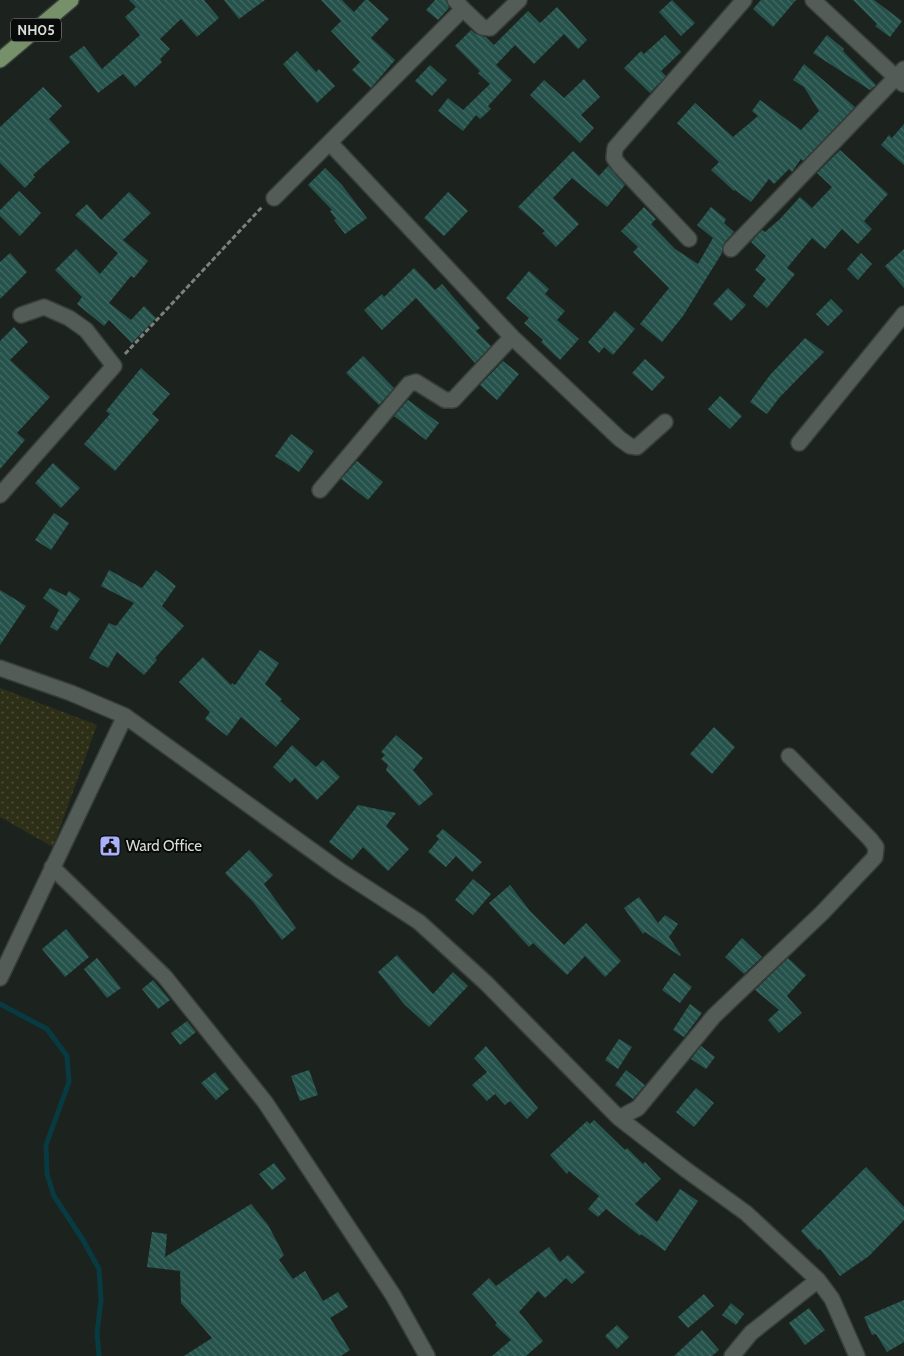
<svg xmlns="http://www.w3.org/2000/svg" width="904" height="1356" font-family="Cabin,sans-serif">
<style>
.green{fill:url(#green-dots)}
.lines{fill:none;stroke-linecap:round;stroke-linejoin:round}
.stream{stroke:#083a41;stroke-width:5}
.building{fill:url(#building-back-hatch)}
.minor-casing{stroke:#383e3a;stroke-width:18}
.major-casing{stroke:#383e3a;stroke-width:18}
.path{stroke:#7b817d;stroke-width:3;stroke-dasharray:5 2.5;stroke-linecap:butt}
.minor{stroke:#545c57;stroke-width:15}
.major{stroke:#769169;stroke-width:15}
.labels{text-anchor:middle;stroke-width:4;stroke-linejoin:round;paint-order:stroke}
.shield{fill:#080b09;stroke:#999d9b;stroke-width:1}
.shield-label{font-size:14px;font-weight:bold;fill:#d7dcd9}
.poi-label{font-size:15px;fill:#d7dcd9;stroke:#080b09;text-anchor:start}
</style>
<defs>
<pattern id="green-dots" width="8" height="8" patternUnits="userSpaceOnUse" patternTransform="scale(1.25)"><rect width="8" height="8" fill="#2e2f17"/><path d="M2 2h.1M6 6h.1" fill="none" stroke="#4c4d38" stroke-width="1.8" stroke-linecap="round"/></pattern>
<pattern id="building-back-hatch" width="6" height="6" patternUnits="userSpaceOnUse" patternTransform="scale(1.25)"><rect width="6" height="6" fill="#25524b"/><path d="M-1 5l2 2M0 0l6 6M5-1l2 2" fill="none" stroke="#446a64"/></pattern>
</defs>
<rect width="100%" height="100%" fill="#1c231e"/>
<path class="green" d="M0 688 97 725 53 847 0 817Z"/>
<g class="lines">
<path class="stream" d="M0 1004 47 1029 67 1056 69 1082 46 1145 47 1174 54 1196 83 1240 99 1269 101 1300 97 1333 99 1356"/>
</g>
<path class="building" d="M129 0H204L219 18 197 37 181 19 160 39 170 49 160 59 162 62 135 87 123 74 98 93 69 57 84 46 102 69 140 35 125 17 136 7Z
M224 0H265L239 19Z
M321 0H342L354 12 365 0H368L389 19 371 38 395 60 371 88 352 70 360 62 331 31 341 21Z
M435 0H446L449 8 438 20 426 10Z
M672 0 695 23 681 36 659 12Z
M761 0H796L773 27 753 9Z
M853 0H874L902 21 890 37 875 26 877 24Z
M557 7 587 40 578 49 564 34 534 64 515 45 496 65 512 80 488 106 491 109 480 119 476 115 463 131 438 111 448 98 463 110 490 84 478 73 480 71 455 46 471 30 476 34 486 37 494 45 528 11 540 23Z
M665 35 681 52 661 71 666 76 650 93 624 68 641 51 644 54Z
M827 35 844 49 843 51 876 85 870 90 813 53Z
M297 51 316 72 319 69 335 86 317 103 283 64Z
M804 64 855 107 803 161 801 159 792 172 789 169 774 184 769 179 751 202 735 190 734 191 711 170 719 162 677 123 695 103 733 137 758 116 752 111 760 100 801 130 819 111 804 87 793 80Z
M430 65 447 80 432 96 415 81Z
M584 79 600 97 581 115 594 128 580 143 530 95 544 80 564 98Z
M43 87 62 106 49 119 70 142 33 175 35 177 25 188 0 163V127Z
M904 124V165L881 145 889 135 892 138Z
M840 150 888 194 864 221 872 229 858 244 842 229 825 249 812 238 787 268 795 274 767 308 753 296 766 279 755 270 766 256 751 242 762 230 765 232 780 219 800 197 812 208 832 187 817 173Z
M573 151 599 176 608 166 625 185 607 207 572 178 553 198 579 224 556 247 542 233 545 231 518 207Z
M325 168 342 185 367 218 345 234 334 220 336 219 330 211 332 210 308 185Z
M19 191 41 213 20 236 0 216V210Z
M129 192 151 213 123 240 148 261 134 278 131 276 109 303 131 320 144 306 156 318 132 343 109 320 104 326 77 304 82 297 55 270 76 249 100 274 118 253 75 215 87 204 101 220Z
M448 192 468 211 444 236 424 218Z
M644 207 656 219 651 224 675 249 698 264 713 238 697 225 711 207 726 219 724 223 734 232 724 243 722 253 683 316 662 342 640 324 669 288 633 252 638 247 621 231Z
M904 249V288L885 266Z
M10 253 27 272 0 299V262Z
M861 253 872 264 858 280 847 269Z
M414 268 435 290 442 284 480 328 476 331 491 346 475 363 416 298 382 330 364 310 382 294 384 297Z
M529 271 549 289 545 294 565 311 557 320 579 339 560 360 541 342 543 340 524 323 529 318 506 298Z
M728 288 746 305 731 321 713 304Z
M831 299 843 311 828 326 816 314Z
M615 311 635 329 613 355 604 347 599 353 588 342Z
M14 327 28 342 10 360 50 397 17 433 25 440 0 469V341Z
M805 338 824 352 779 398 767 414 750 402 770 375Z
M363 356 394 388 379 405 346 373Z
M645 359 665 377 652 391 632 373Z
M503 361 519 374 497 400 480 385Z
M141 368 170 394 152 414 159 420 115 471 84 444 110 414 106 411Z
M720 396 742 416 730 429 708 409Z
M408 400 439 423 426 440 394 416Z
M291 434 314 451 299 472 275 456Z
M357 461 383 482 368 500 341 479Z
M53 463 80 488 61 508 35 483Z
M54 513 69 523 51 550 35 540Z
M109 570 142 588 156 570 176 586 162 606 184 626 155 658 157 660 144 675 117 652 108 668 89 658 109 623 116 626 134 603 101 586Z
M50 588 66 596 69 591 80 599 57 631 50 627 59 610 43 598Z
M0 590 26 606 0 645Z
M260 650 279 663 265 684 282 699 280 701 300 719 276 747 241 717 227 736 205 719 210 712 179 682 203 657 231 685 232 683 235 685Z
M714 727 735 747 712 774 690 754Z
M396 735 423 758 413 770 433 794 419 806 386 770 388 765 381 759 385 755 381 752Z
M292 745 316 767 323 760 340 777 317 800 295 778 290 783 273 767Z
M358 805 396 813 386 826 409 849 388 871 363 847 352 860 329 842Z
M443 829 482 862 472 872 456 856 446 867 428 852 439 839 436 836Z
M249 850 273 875 264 884 296 928 282 940 253 902 225 873Z
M473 879 491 894 473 915 455 900Z
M510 885 530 911 564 945 586 923 621 961 605 977 585 956 567 975 533 943 529 947 489 903Z
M639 897 658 923 665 915 678 924 669 937 681 955 680 956 645 932 643 934 624 908Z
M66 929 89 957 65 977 42 949Z
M742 938 762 957 744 974 725 957Z
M397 955 433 994 453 972 468 986 429 1027 404 1004 378 972Z
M97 958 121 988 107 998 84 969Z
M788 958 806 975 787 996 802 1013 779 1033 768 1020 779 1010 755 990Z
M674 973 692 987 680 1003 662 990Z
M153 980 170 1000 158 1009 142 989Z
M690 1004 702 1013 684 1037 673 1030Z
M187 1021 196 1032 180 1045 171 1033Z
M619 1039 632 1047 618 1069 605 1060Z
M486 1046 538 1108 527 1119 510 1101 505 1105 495 1094 487 1101 472 1085 487 1072 474 1058Z
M701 1046 715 1057 706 1069 691 1059Z
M309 1070 318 1095 300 1101 291 1076Z
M626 1070 645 1085 633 1099 615 1085Z
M215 1072 229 1089 216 1100 201 1083Z
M696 1088 714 1103 694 1127 676 1112Z
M594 1120 625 1150 627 1148 643 1164 645 1162 661 1179 635 1204 657 1222 680 1189 698 1201 665 1251 641 1234 640 1236 606 1209 598 1217 588 1209 599 1196 569 1171 567 1174 550 1155 587 1121 590 1124Z
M274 1163 286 1179 272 1190 259 1174Z
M866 1167 904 1207V1220L869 1256 840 1276 820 1249 818 1250 801 1231Z
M251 1204 268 1225 284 1255 279 1260 293 1279 305 1271 323 1301 338 1292 348 1307 330 1318 350 1350 341 1356H184L212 1338 181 1303 180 1271 147 1267 152 1232 167 1234 165 1257Z
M549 1247 560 1262 568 1255 585 1272 572 1284 566 1278 545 1298 538 1291 519 1312 543 1341 526 1356H492L511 1340 495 1325 497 1323 472 1294 489 1278 496 1286Z
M704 1294 714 1306 688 1328 678 1317Z
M904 1300V1342L887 1352 876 1334 872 1335 864 1317Z
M731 1303 744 1314 736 1325 722 1315Z
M809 1308 825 1330 805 1345 789 1323Z
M617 1325 629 1337 617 1349 605 1336Z
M702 1330 719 1350 712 1356H674Z"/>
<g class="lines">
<g class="minor-casing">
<path id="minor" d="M813 0 903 84
M463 9 482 27 490 28 519 0
M330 143 512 337 620 439 630 446 637 447 665 422
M274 198 463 9 455 0
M689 239 619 165 614 158 615 148 744 0
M731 249 904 69
M799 443 904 314
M320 490 409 384 416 382 445 400H453L512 337
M0 495 114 366 86 330 69 318 44 307 21 315
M0 668 71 693 125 716 339 870 419 922 486 983 619 1118 685 1169 746 1213 818 1280 832 1299 857 1356
M52 867 165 977 265 1102 393 1295 427 1356
M0 978 125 716
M619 1118 638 1108 714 1016 822 913 875 857 876 847 870 839 789 756
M732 1356 751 1333 818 1280"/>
</g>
<g class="major-casing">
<path id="major" d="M0 60 71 0"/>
</g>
<path class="path" d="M125 354 262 207"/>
<use href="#minor" class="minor"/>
<use href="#major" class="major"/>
</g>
<defs>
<g id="civic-square" transform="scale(1.125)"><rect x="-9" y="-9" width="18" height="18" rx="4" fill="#a9b0fc" stroke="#080b09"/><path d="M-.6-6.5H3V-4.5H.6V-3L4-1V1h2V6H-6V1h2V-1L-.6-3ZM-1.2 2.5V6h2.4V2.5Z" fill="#111"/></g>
</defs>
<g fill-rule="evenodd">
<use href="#civic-square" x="110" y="846"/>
</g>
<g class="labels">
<rect class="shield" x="11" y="18.5" width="50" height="23" rx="4"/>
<g class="shield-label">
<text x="36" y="35">NH05</text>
</g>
<g class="poi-label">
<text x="126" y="851">Ward Office</text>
</g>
</g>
</svg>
